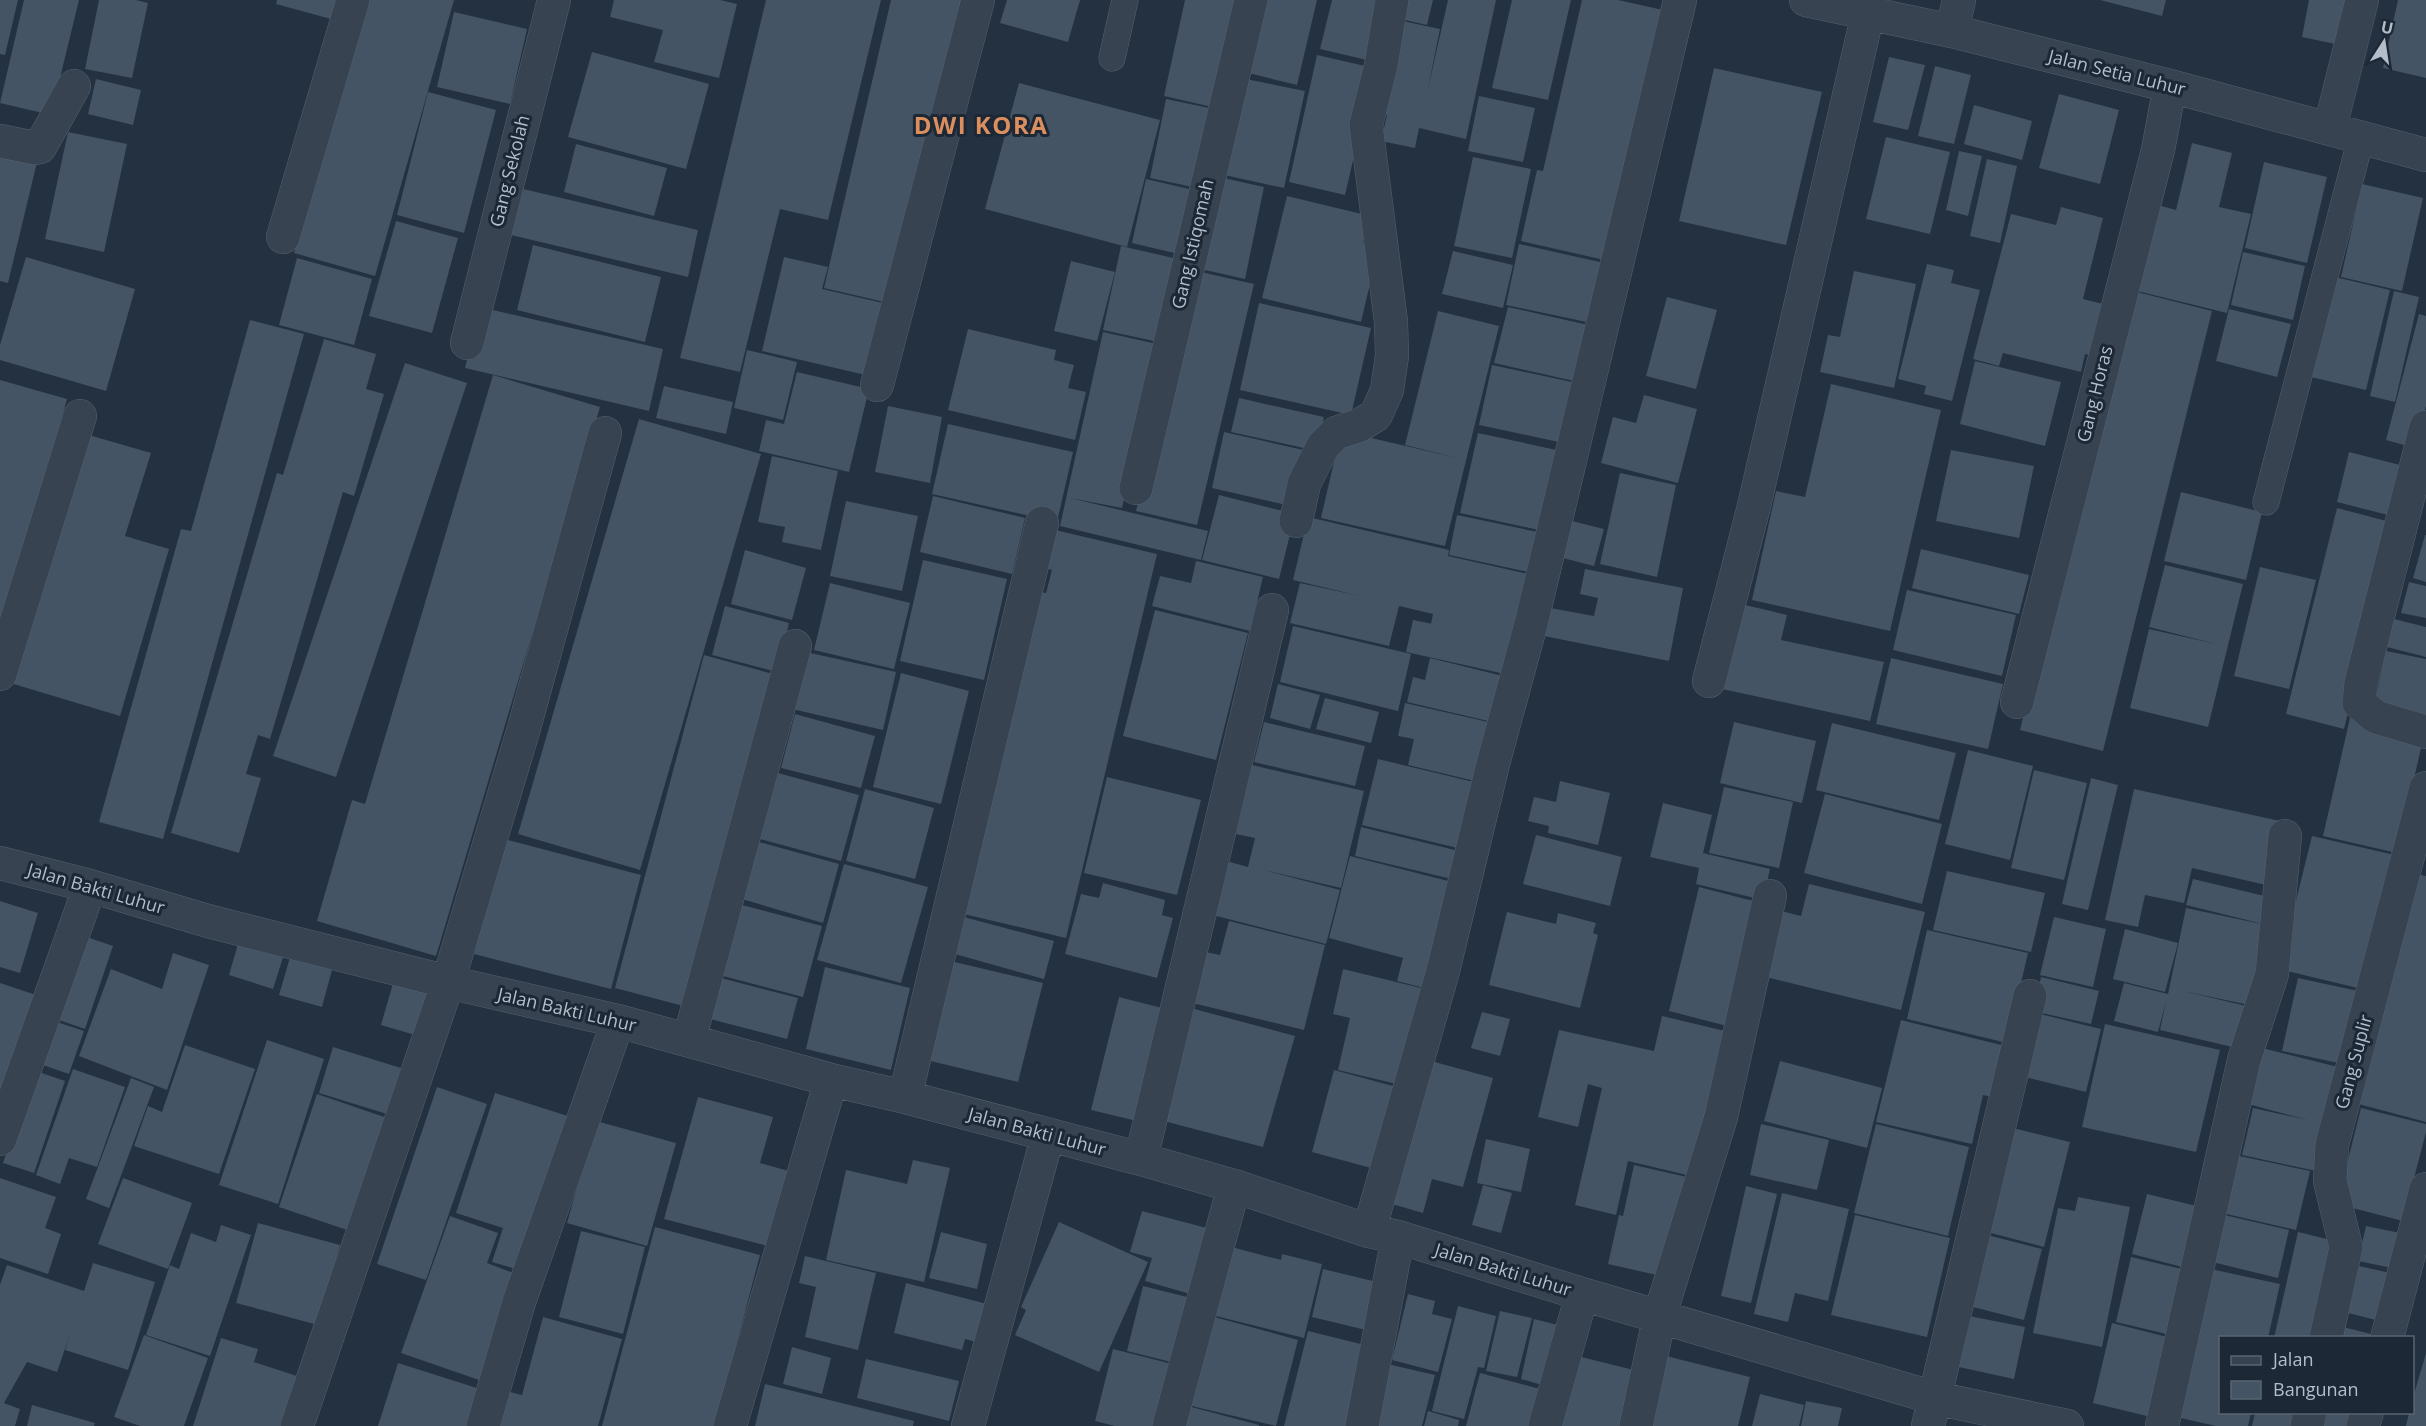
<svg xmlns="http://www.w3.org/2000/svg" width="2426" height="1426" font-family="'Open Sans',sans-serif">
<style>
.building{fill:#445465}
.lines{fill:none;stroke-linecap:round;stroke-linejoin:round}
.lane-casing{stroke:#55616e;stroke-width:27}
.street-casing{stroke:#55616e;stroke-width:34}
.lane{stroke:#374350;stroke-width:26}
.street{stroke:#374350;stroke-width:33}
.labels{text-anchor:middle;stroke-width:6;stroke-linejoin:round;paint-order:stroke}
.street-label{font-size:18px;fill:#b4becb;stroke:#1c2835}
.district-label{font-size:24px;font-weight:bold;letter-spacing:1.5px;fill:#db8f5e;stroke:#1c2835}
</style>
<rect width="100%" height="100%" fill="#233140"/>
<path class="building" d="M0 0H18L5 55 0 54Z
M24 0H79L51 115 0 103Z
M99 0H136L148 3 132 78 85 69Z
M277 0H348L342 22 276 4Z
M366 0H454L375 276 294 253Z
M614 0H720L737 4 719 78 654 62 663 30 610 17Z
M766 0H881L828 220 780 209 740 372 680 358Z
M891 0H964L893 304 824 288Z
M1007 0H1080L1068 42 1000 23Z
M1185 0H1245L1221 109 1164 96Z
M1260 0H1317L1297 85 1244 72Z
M1332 0H1382L1367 60 1320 49Z
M1400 0H1433L1427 25 1396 18Z
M1448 0H1496L1466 139 1419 128 1415 148 1381 141 1387 115 1374 112 1393 19 1440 29 1427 93Z
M1512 0H1571L1548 100 1492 88Z
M1582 0H1618L1663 10 1613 262 1521 241 1537 170 1543 171Z
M2100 0H2166L2162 16Z
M2309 0H2348L2340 45 2302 37Z
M2398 0H2426V78L2383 68Z
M454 12 527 29 510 104 437 87Z
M592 52 709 84 686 169 568 137Z
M1317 55 1365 66 1364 113 1345 195 1289 182Z
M1889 57 1925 65 1908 130 1873 122Z
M1935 66 1971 75 1954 144 1918 136Z
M1714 68 1822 92 1786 245 1679 221Z
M1241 78 1305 91 1284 188 1220 174Z
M96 79 141 90 133 125 88 114Z
M1019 83 1160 120 1127 247 985 209Z
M428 92 496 110 464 233 397 215Z
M2059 94 2119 110 2100 184 2039 168Z
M1479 96 1535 108 1523 162 1468 151Z
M1166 99 1219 110 1202 189 1150 178Z
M1974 105 2032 121 2022 160 1964 144Z
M68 132 127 144 104 252 45 239Z
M1886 137 1950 152 1930 234 1866 219Z
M2192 143 2232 153 2219 207 2251 214 2227 313 2137 291 2158 205 2176 210Z
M576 144 667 168 654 216 564 192Z
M0 149 38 158 8 283 0 281Z
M1959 151 1982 156 1968 216 1946 210Z
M1473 157 1531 169 1512 258 1454 246Z
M1987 159 2017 166 2000 243 1970 236Z
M2264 162 2327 177 2307 263 2245 248Z
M1219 177 1264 187 1245 279 1196 268Z
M1146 179 1202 192 1187 256 1132 243Z
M2362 184 2423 198 2402 291 2341 277Z
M523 189 698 230 688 277 511 235Z
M1287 196 1370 216 1363 242 1379 246 1361 322 1262 298Z
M2061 207 2103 218 2083 299 2111 306 2097 357 2085 354 2081 372 2003 353 1999 366 1973 359 2011 214 2056 225Z
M396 221 458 238 432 333 369 316Z
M1519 244 1609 264 1596 324 1506 305Z
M533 245 661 277 645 342 517 310Z
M1121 246 1182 260 1163 343 1103 330Z
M1453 251 1513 265 1503 308 1442 294Z
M2243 252 2305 266 2293 320 2231 305Z
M26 257 135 289 106 391 0 360V345Z
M784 257 828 267 822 289 887 304 870 376 762 351Z
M297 258 372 279 354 345 279 325Z
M1071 261 1115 272 1097 341 1054 331Z
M1927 264 1954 270 1951 283 1980 290 1952 401 1924 394 1926 386 1898 379Z
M1192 270 1254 284 1197 525 1136 511Z
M1854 271 1916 284 1894 388 1820 372 1828 335 1840 337Z
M2335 277 2390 290 2366 390 2311 377Z
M2129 290 2212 311 2103 751 2020 730Z
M2394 291 2419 297 2395 402 2370 396Z
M1667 297 1717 310 1696 389 1646 376Z
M1259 303 1371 328 1351 415 1240 390Z
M480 307 663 349 649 411 465 368Z
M1508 307 1597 327 1583 383 1494 363Z
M2229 309 2291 324 2277 377 2216 361Z
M1438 311 1499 326 1445 546 1321 518 1341 431 1462 459 1405 445Z
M2419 314 2426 316V406L2415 448 2386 440Z
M250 320 304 334 163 839 99 822 181 529 191 531Z
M968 329 1056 350 1054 360 1074 365 1068 388 1086 392 1075 440 948 410Z
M1103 332 1157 344 1122 508 1070 498 1208 531 1201 560 1060 526Z
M324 339 376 354 366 389 384 394 354 496 343 492 270 739 258 735 246 774 261 778 239 853 171 833 277 473 283 475Z
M747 350 797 362 783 420 734 408Z
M1975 361 2061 382 2045 446 1960 424Z
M405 363 467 383 336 777 273 756Z
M1492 365 1581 384 1568 444 1479 425Z
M797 372 869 389 849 472 759 451 766 420 784 424Z
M493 375 600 407 436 956 317 921 352 800 365 804Z
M0 380 67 399 1 639H0Z
M1831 384 1941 410 1890 631 1752 600 1776 491 1805 497Z
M664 386 733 402 726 434 656 418Z
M1644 395 1697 409 1678 483 1601 463 1613 417 1636 423Z
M1239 398 1324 417 1317 451 1231 432Z
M888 406 942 417 930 483 875 472Z
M639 419 761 454 640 870 518 834Z
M948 424 1073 452 1057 522 932 494Z
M1224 432 1308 451 1295 507 1212 488Z
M82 433 151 453 125 536 169 549 120 716 7 682Z
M1478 433 1566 452 1548 532 1460 513Z
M1951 450 2034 466 2019 538 1936 521Z
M2349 452 2408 467 2396 517 2337 502Z
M772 456 838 471 821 550 782 542 785 527 758 522Z
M1620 473 1676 485 1657 577 1600 564Z
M2181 492 2262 512 2246 580 2164 561Z
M1219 495 1295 514 1279 579 1202 560Z
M933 496 1025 518 1012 574 920 552Z
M846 501 918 516 902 591 830 576Z
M2337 508 2394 523 2344 729 2286 714Z
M1457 515 1547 534 1538 574 1449 555Z
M1308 517 1449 550 1448 556 1533 575 1505 674 1406 652 1413 620 1447 627 1431 624 1433 614 1399 606 1389 646 1290 623 1300 583 1360 596 1293 580Z
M1564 519 1604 529 1594 566 1555 556Z
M1051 529 1157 554 1066 938 955 912 1032 590 1046 593 1052 570 1042 567Z
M2425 535H2426V582L2413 578Z
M1921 549 2029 575 2019 614 1912 588Z
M745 550 806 568 792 620 731 604Z
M923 560 1007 579 984 680 900 661Z
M1196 561 1263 577 1250 631 1152 606 1160 576 1191 583Z
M2165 565 2243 584 2208 727 2130 708 2149 629 2216 644 2149 627Z
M2260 567 2316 580 2289 689 2234 676Z
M1585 569 1683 588 1669 661 1544 636 1550 608 1594 616 1598 598 1580 594Z
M2409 582 2426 586V618L2401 613Z
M830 583 910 603 894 669 814 650Z
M1907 590 2016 615 2002 676 1893 650Z
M1741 604 1787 615 1781 640 1884 662 1870 721 1722 689Z
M725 606 789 623 777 672 712 655Z
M1155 610 1248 633 1216 760 1123 736Z
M2394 619 2426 627V657L2387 647Z
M1293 626 1411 654 1398 711 1280 682Z
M2386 651 2426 659V722L2373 710Z
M806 652 896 672 883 730 792 709Z
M704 655 777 675 687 1007 615 988Z
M1430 658 1511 678 1501 724 1407 702 1413 677 1425 680Z
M1891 658 2003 684 1988 749 1876 724Z
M901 673 969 691 941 804 873 787Z
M1278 684 1320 695 1310 729 1270 718Z
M1325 698 1379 712 1371 743 1316 729Z
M1405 703 1497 724 1483 783 1408 765 1414 739 1398 736Z
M795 714 875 736 861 788 781 768Z
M2350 718 2424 735 2397 853 2323 836Z
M1264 722 1365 746 1355 786 1254 762Z
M1734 722 1816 741 1802 803 1720 783Z
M1832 723 1956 753 1939 820 1816 790Z
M1968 750 2033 766 2010 860 1945 844Z
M1378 759 1482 784 1466 850 1362 825Z
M1252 765 1364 791 1341 888 1263 870 1340 890 1326 944 1205 913 1219 859 1248 867 1255 838 1236 834Z
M2034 770 2087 783 2064 880 2011 868Z
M778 773 859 795 841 861 760 839Z
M1107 777 1201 800 1177 895 1084 873Z
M2091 778 2118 785 2088 910 2062 904Z
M1560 781 1610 793 1598 845 1548 833 1549 826 1528 821 1534 797 1556 802Z
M1724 787 1793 802 1779 868 1709 853Z
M865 789 934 808 915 879 846 861Z
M2134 789 2280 821 2266 885 2192 868 2184 903 2145 895 2138 927 2105 920Z
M1825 794 1942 824 1922 904 1804 873Z
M1663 803 1712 815 1703 853 1770 869 1763 900 1696 884 1699 868 1650 857Z
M1361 827 1467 853 1460 881 1355 856Z
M1536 835 1622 857 1610 906 1523 884Z
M2312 836 2399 856 2366 990 2279 969Z
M504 839 641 875 611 989 474 954Z
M759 842 839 864 823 923 742 899Z
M1350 856 1460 884 1432 990 1397 981 1403 958 1329 938Z
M844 864 928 887 901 983 817 960Z
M1947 871 2045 893 2031 952 1933 930Z
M2412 873 2426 876V1122L2351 1102Z
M2193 879 2273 898 2267 925 2186 905Z
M1103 883 1165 900 1162 915 1173 918 1157 978 1065 954 1081 894 1099 898Z
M1809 884 1925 912 1901 1010 1758 975 1773 909 1801 916Z
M1699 887 1757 902 1727 1026 1669 1011Z
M0 901 38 913 20 973 0 967Z
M742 905 822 926 803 997 723 976Z
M2186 908 2271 926 2254 1006 2183 991 2255 1008 2245 1050 2160 1030 2166 1001 2158 1032 2114 1021 2124 983 2168 994Z
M1507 912 1556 924 1558 913 1596 923 1593 933 1598 935 1580 1008 1489 985Z
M964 917 1054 941 1044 979 955 954Z
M2054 917 2106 929 2093 987 2040 975Z
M1229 921 1325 945 1304 1030 1180 1000 1192 949 1220 955Z
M2125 929 2178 943 2165 992 2113 979Z
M1927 930 2028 953 2007 1043 1907 1019Z
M81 935 113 946 85 1029 53 1018Z
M240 937 285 951 273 989 229 975Z
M173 953 209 965 167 1090 79 1056 111 969 162 989Z
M291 954 333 966 322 1007 279 995Z
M942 959 1043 983 1018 1082 918 1058Z
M825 967 910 988 891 1070 806 1049Z
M1343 969 1429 990 1405 1086 1338 1070 1350 1018 1333 1014Z
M2041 977 2099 991 2091 1024 2033 1011Z
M721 978 798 998 787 1039 710 1019Z
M2298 978 2358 991 2343 1064 2282 1051Z
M394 980 434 991 422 1037 381 1025Z
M0 983 42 997 0 1125Z
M1119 997 1166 1009 1137 1121 1091 1110Z
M1187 1007 1295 1036 1263 1147 1156 1119Z
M1482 1012 1510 1019 1500 1056 1471 1048Z
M2032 1012 2101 1029 2086 1092 2017 1075Z
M1662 1016 1725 1031 1691 1176 1628 1161 1616 1215 1575 1205 1602 1088 1588 1084 1578 1127 1538 1117 1559 1030 1654 1051Z
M51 1020 84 1031 69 1074 37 1063Z
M1901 1020 2013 1048 2001 1099 1983 1095 1972 1144 1876 1122Z
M2105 1024 2220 1050 2196 1152 2082 1127Z
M267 1040 324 1059 278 1204 219 1185Z
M185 1045 255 1069 219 1174 134 1146 148 1106 162 1112Z
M333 1047 401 1068 387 1114 319 1093Z
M2262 1048 2342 1068 2321 1172 2242 1155 2253 1108 2308 1120 2248 1104Z
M1424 1059 1493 1078 1463 1187 1432 1179 1423 1213 1385 1202Z
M1780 1061 1882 1088 1867 1148 1764 1121Z
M73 1069 125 1087 97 1167 69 1158 60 1184 36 1175Z
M33 1070 65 1081 34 1173 3 1163Z
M1334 1070 1393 1086 1371 1168 1312 1152Z
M131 1078 154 1087 109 1208 86 1199Z
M437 1087 487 1104 426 1280 377 1264Z
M495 1093 574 1118 526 1272 492 1262 503 1228 456 1213Z
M317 1094 393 1120 356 1233 279 1207Z
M698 1097 773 1117 760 1163 792 1172 772 1247 664 1219Z
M2361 1108 2426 1124V1132L2403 1221 2337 1204Z
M596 1121 676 1143 647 1246 567 1223Z
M1761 1124 1829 1140 1817 1190 1750 1175Z
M1876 1124 1969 1147 1948 1236 1854 1213Z
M2013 1128 2070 1142 2044 1247 1987 1232Z
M1486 1139 1530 1149 1521 1192 1477 1183Z
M2230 1154 2310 1171 2296 1230 2218 1212Z
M913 1160 950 1168 924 1282 826 1260 846 1170 907 1184Z
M1634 1165 1691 1178 1670 1278 1608 1264 1619 1215 1623 1216Z
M0 1178 56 1197 45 1228 61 1234 48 1274 0 1258Z
M123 1178 192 1203 168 1269 98 1244Z
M1483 1185 1512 1193 1501 1233 1472 1225Z
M1746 1186 1777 1194 1751 1303 1721 1296Z
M1782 1193 1849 1209 1828 1301 1795 1293 1788 1322 1754 1314Z
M2147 1194 2205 1208 2190 1269 2132 1254Z
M2078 1197 2130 1207 2102 1347 2033 1333 2058 1208 2075 1211Z
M1142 1211 1218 1231 1201 1297 1145 1281 1152 1258 1130 1252Z
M2220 1214 2289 1230 2278 1278 2208 1261Z
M1855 1215 1950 1238 1927 1337 1831 1315Z
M450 1216 498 1233 487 1263 516 1274 479 1380 401 1353Z
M1059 1222 1148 1262 1099 1372 1015 1335 1026 1310 1021 1307Z
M258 1223 340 1245 318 1325 236 1303Z
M221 1225 251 1235 210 1356 146 1335 170 1265 179 1269 191 1233 216 1242Z
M2366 1226 2405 1234 2397 1269 2358 1261Z
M655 1227 760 1255 715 1426H602Z
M581 1231 645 1247 623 1334 559 1317Z
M941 1232 987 1244 977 1289 929 1278Z
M2298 1232 2339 1242 2316 1338H2274Z
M1987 1235 2042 1249 2024 1320 1969 1306Z
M1224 1245 1281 1260 1282 1254 1322 1264 1304 1338 1208 1314Z
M805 1256 876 1273 858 1350 805 1337 816 1287 799 1283Z
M2131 1257 2190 1271 2175 1336 2116 1322Z
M93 1263 155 1282 128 1370 65 1350 70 1334 57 1372 27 1362 4 1403 20 1409 15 1426H0V1285L7 1265 84 1291Z
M2359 1266 2399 1275 2388 1323 2348 1313Z
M2206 1268 2280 1284 2268 1338H2220V1413H2251L2248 1426H2216L2172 1416Z
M1323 1269 1381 1283 1370 1331 1312 1317Z
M906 1283 991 1305 980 1343 965 1339 962 1350 894 1333Z
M1143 1286 1199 1300 1183 1365 1127 1351Z
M1408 1294 1435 1301 1432 1314 1452 1319 1438 1372 1392 1360Z
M1458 1306 1496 1316 1484 1368 1478 1367 1464 1419 1432 1411Z
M1500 1311 1532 1318 1517 1377 1486 1371Z
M1207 1315 1298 1340 1276 1426 1183 1404Z
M1964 1315 2025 1327 2014 1379 1954 1366Z
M543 1317 622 1339 598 1426H496L506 1391 522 1395Z
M1534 1319 1566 1327 1549 1387 1521 1379Z
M2112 1323 2175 1339 2155 1418 2093 1403Z
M2343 1327 2383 1337V1338H2340Z
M1308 1331 1369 1346 1348 1426H1284Z
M144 1335 208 1358 184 1426H140L114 1417Z
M221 1338 258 1349 254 1362 303 1378 288 1426H193Z
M792 1347 831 1358 822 1394 783 1384Z
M1113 1349 1176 1365 1160 1426H1115L1095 1421Z
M2426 1353V1426H2406L2409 1413 2412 1412V1401Z
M1573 1355 1642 1372 1625 1426H1550Z
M1666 1356 1750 1377 1738 1426H1648Z
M866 1359 959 1381 949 1421 857 1398Z
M398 1363 480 1389 468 1426H378Z
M1383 1363 1435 1375 1422 1426H1368Z
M1480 1373 1544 1390 1535 1426H1466Z
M765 1384 914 1421 913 1426H755Z
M1760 1394 1804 1405 1799 1426H1752Z
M1806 1401 1842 1408 1838 1426H1801Z
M1180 1404 1259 1425V1426H1174Z
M32 1405 95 1423 94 1426H27Z
M1428 1411 1459 1420 1458 1426H1424Z
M2255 1413H2301L2297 1426H2252Z
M2323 1413H2364L2361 1426H2320Z"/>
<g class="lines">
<g class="lane-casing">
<path id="lane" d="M1112 58 1125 0
M2266 502 2361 138"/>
</g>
<g class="street-casing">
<path id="street" d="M1806 0 1952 31 2170 86 2426 155
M1952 31 1959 0
M2330 128 2362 0
M0 141 35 148 40 147 74 86
M283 237 353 0
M467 343 554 0
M877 385 978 0
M2426 427 2361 683 2359 703 2376 717 2426 732
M1136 488 1251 0
M1296 521 1304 484 1323 446 1336 433 1360 425 1376 415 1387 390 1392 356 1391 322 1366 125 1381 65 1392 0
M0 674 80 416
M1709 681 1754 506 1868 13
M2017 702 2158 150 2170 86
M0 863 90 886 208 921 448 982 618 1021 831 1080 905 1097 1141 1159 1234 1186 1369 1231 1398 1237 1582 1294 1935 1398 2067 1426
M689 1040 795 646
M905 1097 1042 523
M0 1139 90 886
M1141 1159 1272 610
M1369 1231 1443 971 1493 764 1531 624 1680 0
M2326 1338 2346 1247 2330 1181 2332 1145 2426 788
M2387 1338 2426 1189
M297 1426 448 982 524 728 605 433
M483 1426 519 1302 618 1021
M730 1426 831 1080
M968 1426 1048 1135
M1169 1426 1234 1186
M1362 1426 1398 1237
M1545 1426 1582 1294
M1636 1426 1660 1315 1721 1117 1770 896
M1928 1426 2030 996
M2162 1426 2244 1060 2272 974 2285 836
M2307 1426 2310 1412
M2363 1426 2367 1412"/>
</g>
<use href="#lane" class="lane"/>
<use href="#street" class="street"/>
</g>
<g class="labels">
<g class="street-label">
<text transform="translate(2117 73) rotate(14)" y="6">Jalan Setia Luhur</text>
<text transform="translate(510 171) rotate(-76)" y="6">Gang Sekolah</text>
<text transform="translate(1193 244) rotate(-77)" y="6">Gang Istiqomah</text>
<text transform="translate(2095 394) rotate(-76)" y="6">Gang Horas</text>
<text transform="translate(96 889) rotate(16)" y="6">Jalan Bakti Luhur</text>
<text transform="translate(567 1010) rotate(13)" y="6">Jalan Bakti Luhur</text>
<text transform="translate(2354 1062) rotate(-75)" y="6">Gang Suplir</text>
<text transform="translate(1037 1132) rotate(15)" y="6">Jalan Bakti Luhur</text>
<text transform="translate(1503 1270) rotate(17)" y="6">Jalan Bakti Luhur</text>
</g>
<g class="district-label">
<text x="981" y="134">DWI KORA</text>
</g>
</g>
<rect x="2219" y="1336" width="195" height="78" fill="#1c2835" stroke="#596471" stroke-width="1.5"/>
<rect x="2231" y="1356" width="30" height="9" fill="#374350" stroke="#596471" stroke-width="1.5"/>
<text x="2273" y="1366" font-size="18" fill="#b4becb">Jalan</text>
<rect x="2231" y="1381" width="30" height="18" fill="#445465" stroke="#596471" stroke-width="1.5"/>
<text x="2273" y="1396" font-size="18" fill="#b4becb">Bangunan</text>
<g transform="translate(2384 42) rotate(12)" stroke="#1c2835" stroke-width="4.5" paint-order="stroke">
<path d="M0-4.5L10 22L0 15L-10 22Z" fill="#b4becb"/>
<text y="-9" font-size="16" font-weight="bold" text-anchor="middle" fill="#b4becb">U</text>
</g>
</svg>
